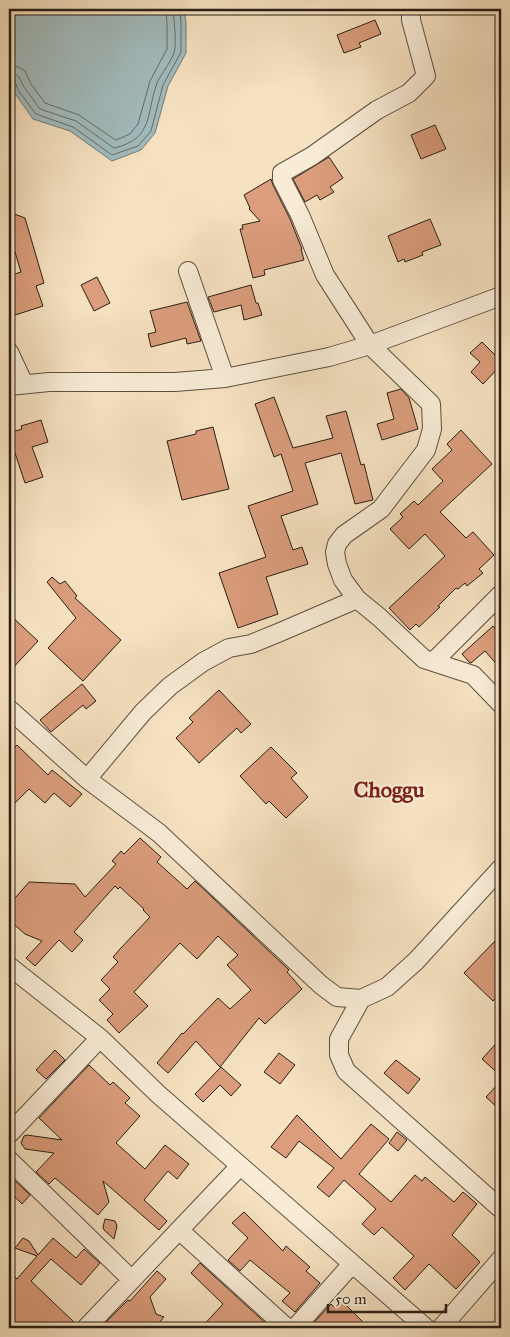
<svg xmlns="http://www.w3.org/2000/svg" width="510" height="1337" font-family="'IM FELL Great Primer',serif">
<style>
.water{fill:#a2bbbd;stroke:#717c7a}
.lines{fill:none;stroke-linecap:round;stroke-linejoin:round}
.shore{stroke:#656c69;stroke-width:1}
.building{fill:#db9d7c;stroke:#281e15}
.minor-casing{stroke:#5c4f40;stroke-width:20}
.minor{stroke:#f9ecd7;stroke-width:18}
.labels{text-anchor:middle;stroke-width:4;stroke-linejoin:round;paint-order:stroke}
.district-label{font-size:22px;font-weight:bold;fill:#7a1f14;stroke:#f9ecd7}
</style>
<rect width="100%" height="100%" fill="#f6e2c1"/>
<filter id="stains"><feTurbulence type="fractalNoise" baseFrequency=".004" numOctaves="4"/><feColorMatrix values="0 0 0 0 .2 0 0 0 0 .09 0 0 0 0 .02 0 0 0 .5 -.17"/></filter>
<radialGradient id="worn" r=".72"><stop offset=".6" stop-color="#630" stop-opacity="0"/><stop offset="1" stop-color="#630" stop-opacity=".3"/></radialGradient>
<path class="water" d="M9 9H184L186 23V53L168 86 155 133 141 150 112 161 70 131 33 119 14 92 9 77Z"/>
<g class="lines">
<path class="shore" d="M9 65 16 66 25 71 31 84 45 103 79 115 114 139 116 140 130 134 138 124 150 81 167 49V24L166 9
M9 73H14L19 77 24 87 40 109 76 121 114 148C154 139 146 113 157 83 162 72 174 59 175 48 176 35 174 22 173 9
M9 79H12L15 81 18 90 36 114 73 127 112 155 138 146 151 131 163 85 181 52V24L180 9"/>
</g>
<path class="building" d="M375 20 381 34 359 43 361 47 344 53 337 35Z
M435 125 446 149 421 159 411 135Z
M329 157 343 178 330 187 334 192 320 200 317 195 305 202 293 179Z
M271 179 273 185 290 219 302 249H301L304 260 264 270 265 275 253 278 240 229H243L242 225 260 221 249 209 250 208 244 195Z
M9 212 25 218 44 283 36 286 43 306 12 316 9 307V276L21 272 12 242 9 244Z
M430 219 441 245 422 252 423 255 405 262 404 259 398 262 388 236Z
M97 277 110 303 94 311 81 285Z
M251 285 256 303H258L262 315 244 320 241 305 214 312 208 297Z
M187 302 201 341 187 344 186 338 151 347 148 334 156 332 150 311Z
M482 342 501 361V365L483 384 471 372 480 362 470 353Z
M401 389 409 398 418 429 382 440 377 424 394 419 387 393Z
M274 397 293 448 333 438 326 416 346 411 361 465 364 464 373 500 355 504 341 453 305 463 318 504 281 516 293 550 302 547 308 564 266 577 278 614 238 628 219 573 266 557 248 506 293 491 281 454 274 457 255 404Z
M41 420 48 442 32 447 43 477 25 483 15 453 9 455V433L22 429 21 426Z
M213 427 229 489 182 500 167 441 196 434V431Z
M461 430 492 464 440 512 466 538 473 532 494 555 479 569 483 573 467 586 465 583 458 589 456 588 438 606 440 607 419 627 416 624 410 630 389 608 445 556 425 534 409 549 390 529 403 517 400 514 414 501 418 505 443 481 432 469 452 450 447 444Z
M52 577 60 584 65 581 77 596 75 598 121 640 83 681 48 648 76 618 47 582Z
M9 614 38 641 9 672Z
M493 626 501 635V669L485 651 471 663 469 662 462 654Z
M82 684 96 701 86 709 83 705 51 732 40 720Z
M219 690 251 724 241 733 237 728 199 763 176 738 193 722 189 718Z
M17 745 48 775 52 770 82 794 70 807 54 793 45 803 29 789 9 809V753Z
M271 747 297 773 291 778 308 797 286 818 269 801 266 804 240 776Z
M140 838 161 857 157 862 187 889 195 881 289 970 287 972 302 989 265 1024 259 1018 220 1067 196 1041 168 1073 157 1063 182 1033 183 1034 218 998 230 1009 251 990 227 965 238 955 218 936 197 959 180 943 134 992 148 1006 119 1033 107 1020 113 1014 99 1000 110 989 101 980 118 962 113 957 120 949 150 917 143 910 144 909 120 887 118 889 115 886 74 932 83 940 72 952 59 940 35 966 26 958 42 941 25 934 9 920V905L29 882 75 884 85 897 116 864 112 861 121 851 124 854Z
M495 941 501 947V992L493 1001 464 973Z
M501 1038V1076L482 1059Z
M55 1050 65 1060 46 1079 36 1070Z
M279 1053 295 1065 280 1084 264 1072Z
M396 1060 420 1079 408 1094 384 1073Z
M89 1065 110 1085 113 1082 125 1093 130 1098 125 1103 140 1116 116 1143 145 1169 165 1145 189 1164 177 1179 168 1171 144 1200 167 1221 159 1230 103 1181 109 1202 98 1215 55 1178 49 1184 36 1172 54 1153 25 1149 21 1143 24 1136 27 1135 62 1140 39 1118Z
M221 1067 241 1085 231 1096 220 1085 203 1102 195 1094Z
M501 1081V1111L486 1097Z
M297 1115 341 1159 371 1124 389 1139 359 1174 391 1202 415 1175 422 1181 425 1177 454 1202 463 1192 477 1204 452 1235 480 1262 456 1289 429 1264 405 1290 393 1278 414 1256 382 1227 374 1235 362 1224 376 1209 344 1180 329 1197 317 1187 334 1168 299 1141 286 1158 271 1147Z
M397 1132 407 1140 398 1151 389 1143Z
M9 1175 30 1195 22 1204 9 1191Z
M244 1212 283 1251 286 1246 310 1267 306 1271 320 1283 295 1312 282 1301 290 1293 250 1260 240 1271 228 1260 248 1238 232 1223Z
M105 1219 115 1221 117 1226 114 1239 104 1230 103 1227Z
M23 1238 29 1241 38 1255 53 1238 76 1258 84 1249 100 1263 81 1285 51 1259 31 1281 76 1324V1328H9V1272L17 1279 37 1256 15 1248Z
M200 1263 214 1276 271 1328H201L223 1304 191 1273Z
M157 1271 166 1279 150 1297 156 1314 164 1317 155 1328H100L128 1300 130 1301Z
M342 1301 369 1328H313L311 1326 331 1304 335 1308Z"/>
<g class="lines">
<g class="minor-casing">
<path id="minor" d="M411 9V20L426 76 409 93 377 110 312 156 282 173V180L300 215 325 275 370 345 431 404 432 429 426 450 381 509 344 535 337 544 335 552 337 564 343 580 357 599 379 617 424 659 473 675 501 704
M188 271 225 378
M9 352 24 384
M9 386 49 382H175L225 378 329 357 370 345 501 296
M433 662 501 594
M9 709 87 779 159 833 321 985 337 997 361 999 387 987 416 961 501 868
M87 779 143 712 170 686 203 662 229 648 251 644 278 633 357 599
M9 966 100 1038 158 1094 426 1328
M361 999 339 1039V1055L346 1071 501 1209
M9 1134 100 1038
M9 1160 132 1280
M179 1230 287 1328
M86 1328 240 1166
M295 1328 352 1264
M441 1328 501 1259"/>
</g>
<use href="#minor" class="minor"/>
</g>
<g class="labels">
<g class="district-label">
<text x="389" y="797">Choggu</text>
</g>
</g>
<rect width="510" height="1337" fill="none" stroke="#f6e2c1" stroke-width="30"/>
<rect x="10" y="10" width="490" height="1317" fill="none" stroke="#281e15" stroke-width="2.5"/>
<rect x="15" y="15" width="480" height="1307" fill="none" stroke="#281e15"/>
<path d="M328 1304v8h118v-8" fill="none" stroke="#281e15" stroke-width="2.5"/>
<text x="335" y="1304" font-size="15" fill="#281e15" stroke="#f9ecd7" stroke-width="4" paint-order="stroke">50 m</text>
<rect width="100%" height="100%" filter="url(#stains)"/>
<rect width="100%" height="100%" fill="url(#worn)"/>
</svg>
